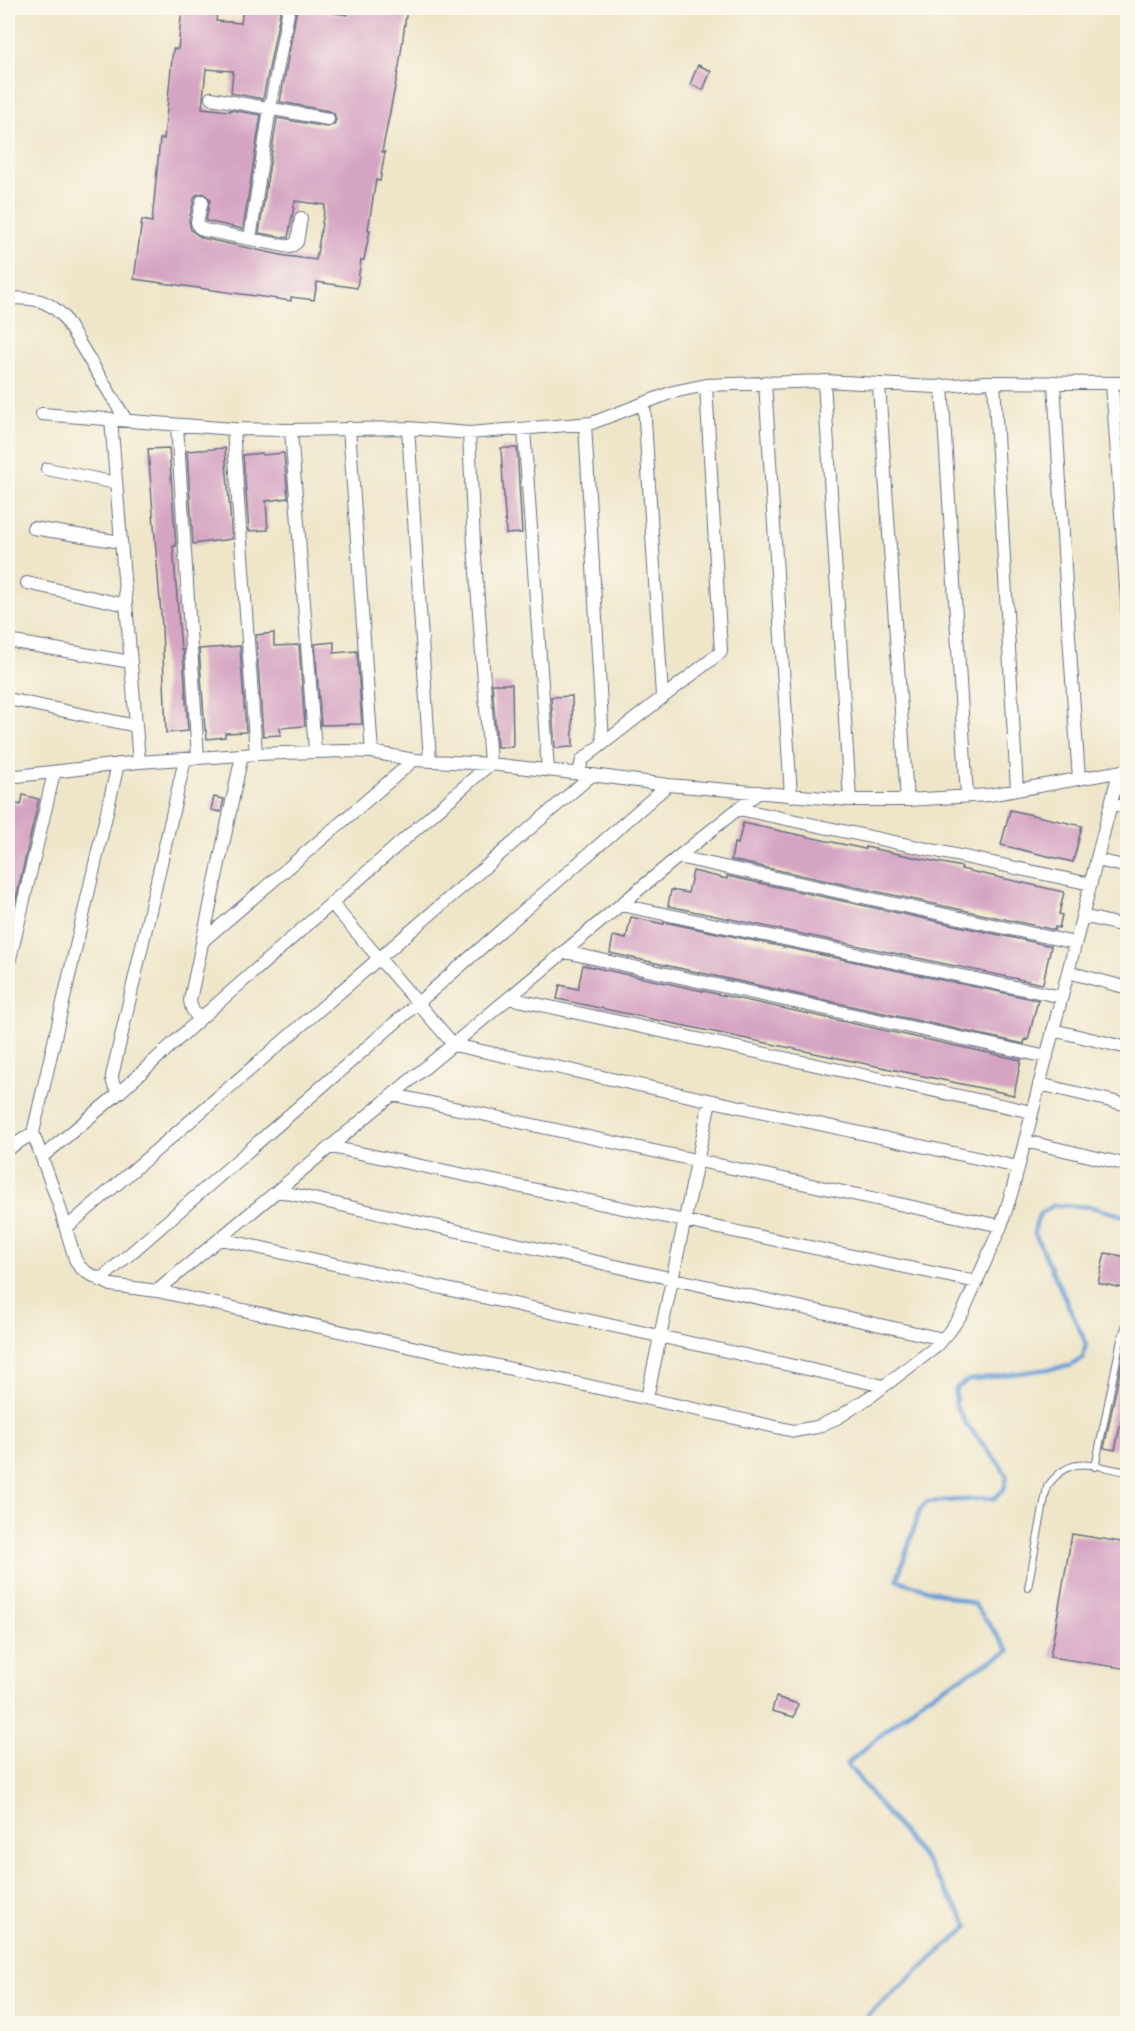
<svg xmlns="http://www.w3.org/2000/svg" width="1135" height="2031" font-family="'IM FELL English',serif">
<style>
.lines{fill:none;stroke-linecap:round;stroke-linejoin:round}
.stream{stroke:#6b9fd7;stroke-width:4.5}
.building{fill:#d5a4c3}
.service-casing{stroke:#656f83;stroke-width:8}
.minor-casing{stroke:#656f83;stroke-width:14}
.service{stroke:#fff;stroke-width:6}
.minor{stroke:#fff;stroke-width:12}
</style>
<rect width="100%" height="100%" fill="#fbf7ec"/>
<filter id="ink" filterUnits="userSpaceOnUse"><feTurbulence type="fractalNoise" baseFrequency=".0167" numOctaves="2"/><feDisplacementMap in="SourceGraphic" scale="12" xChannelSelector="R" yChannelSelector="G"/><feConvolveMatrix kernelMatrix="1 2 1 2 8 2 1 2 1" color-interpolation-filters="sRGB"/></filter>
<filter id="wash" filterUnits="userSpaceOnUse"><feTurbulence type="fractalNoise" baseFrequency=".008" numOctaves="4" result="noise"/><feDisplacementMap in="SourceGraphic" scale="24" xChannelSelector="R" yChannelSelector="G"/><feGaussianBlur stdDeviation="1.35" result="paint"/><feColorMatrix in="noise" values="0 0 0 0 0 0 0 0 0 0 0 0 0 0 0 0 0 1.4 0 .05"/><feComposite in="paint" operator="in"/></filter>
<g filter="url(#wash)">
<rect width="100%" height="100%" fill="#efe6c9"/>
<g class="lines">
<path class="stream" d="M858 2024 969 1926 927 1863 847 1764 924 1698 1009 1651 974 1604 897 1580 920 1510 926 1502 995 1498 1004 1489 1007 1477 1001 1466 967 1425 956 1406 955 1389 969 1380 1070 1366 1083 1358 1086 1343 1034 1232 1039 1215 1054 1205 1091 1207 1128 1217"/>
</g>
<g id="blocks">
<path class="building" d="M182 8H218L216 21 241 23 243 8H281L263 99 231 93 233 71 206 69 202 108 230 111V110L261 115 243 229 206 221 210 199 203 193 196 195 194 199 189 220 191 230 202 238 286 256 316 260 325 205 295 201 288 238 259 233 277 118 327 127 334 125 336 120 334 113 329 111 280 102 297 8 348 15 349 8H407L399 67 382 152H385L380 181 376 180 368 230H370L364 260H361L357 288 317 282 314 300 291 297V301L134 279 142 220 152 222 160 139H164L173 49H178Z
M698 65 711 71 703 90 690 84Z
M169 448 176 546H173L181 650H183L188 731 166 733 162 627 148 449Z
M225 448 232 539 193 544 187 451Z
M501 448H517L522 533 506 534Z
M262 453V455L284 453 288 498 266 501 268 530 249 531 243 455Z
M274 633V646L299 645 305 726 280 728 281 735 263 736 256 635Z
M334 642V653L357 651 362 724 321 725 315 644Z
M240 646 246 732 225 733V737L207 739 206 730H205L199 649Z
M492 684H512L513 747H497Z
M572 696 573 747 555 748 551 697Z
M23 795 39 799 13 912 8 911V801L21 805Z
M214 797 224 799 221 812 211 810Z
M1010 810 1082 826 1073 862 1001 845Z
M743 823 865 849V847L962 867 961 869 1064 892 1059 914 1062 915 1059 928 1055 927V930L731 860 734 843 738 844Z
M693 871 727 879V876L1051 946 1043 983 1042 984 668 906 671 890 688 893Z
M631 917 664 924V922L1038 1000 1028 1040 1025 1039 1024 1044 610 953 613 936 626 939Z
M583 965 1021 1060 1014 1095 557 999 560 985 578 989Z
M1105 1253 1128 1257V1289L1098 1283Z
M1125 1346H1128V1389L1115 1450 1104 1448Z
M1072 1534 1128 1543 1125 1563 1128 1564V1669L1050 1657Z
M776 1697 798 1704 794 1717 772 1711Z"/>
</g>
</g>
<g filter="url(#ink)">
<use href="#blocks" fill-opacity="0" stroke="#656f83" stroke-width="1.5"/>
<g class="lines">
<g class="service-casing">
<path id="service" d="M1095 1467 1120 1344 1128 1318
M1028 1588 1047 1487C1071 1453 1092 1466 1128 1472"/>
</g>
<g class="minor-casing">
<path id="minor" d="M211 98 328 119
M202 201 197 222 199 227 204 230 290 247 297 242 301 218
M250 239 270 108 289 8
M8 298C33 299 44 297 63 316L126 420
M824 381 850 800
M765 382 791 796
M994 382 1017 790
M1054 382 1069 636 1079 779
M1112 383 1128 616
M879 385 907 800
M942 386 967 796
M644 404 662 696
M42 414 233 429 291 430 408 428 469 433 592 423 673 392 706 385 824 381 935 387 986 382 1128 383
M111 419 139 762
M585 424 603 743
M177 425 198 758
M349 428 372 752
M408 428 430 761
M233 429 256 754
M524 429 548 770
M291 430 315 751
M47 469 116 483
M33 528 121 542
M27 583 126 605
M14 642 131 662
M8 699 136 726
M242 755 190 1000C191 1008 193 1015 201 1018L490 764 474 544 469 433
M185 759 112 1076C112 1084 115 1087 120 1092L201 1018
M579 773 582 760 721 652 706 385
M8 777 139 762 256 754 344 751 372 752 414 760 490 764 592 775 668 785 850 800H907L989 795 1128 770
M1111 804 1128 807
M739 809 1091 884
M678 857 1075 943
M1097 860 1128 867
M332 904 454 1045 1018 1167
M621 905 1062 997
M1083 916 1128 927
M204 940 414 760
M565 952 1047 1057
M8 967 54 773
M1068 972 1128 988
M509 998 1032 1112
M1053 1030 1128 1048
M1039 1084 1128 1105
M394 1095 1001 1226
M33 1133 118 764
M1025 1141 1128 1165
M331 1147 977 1282
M8 1149 33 1133 59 1205 75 1259 79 1266 86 1272 111 1285 157 1291 794 1431 817 1427 839 1417 871 1396 937 1346 949 1332 963 1312 1001 1226 1013 1188 1119 772
M42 1157 120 1092
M278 1191 943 1339
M66 1228 592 775
M221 1239 884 1386
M100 1280 668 785
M157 1291 678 857 759 792
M647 1398 710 1101"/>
</g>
<use href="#service" class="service"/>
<use href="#minor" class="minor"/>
</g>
</g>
<rect width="1135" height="2031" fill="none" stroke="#fbf7ec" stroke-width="30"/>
</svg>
